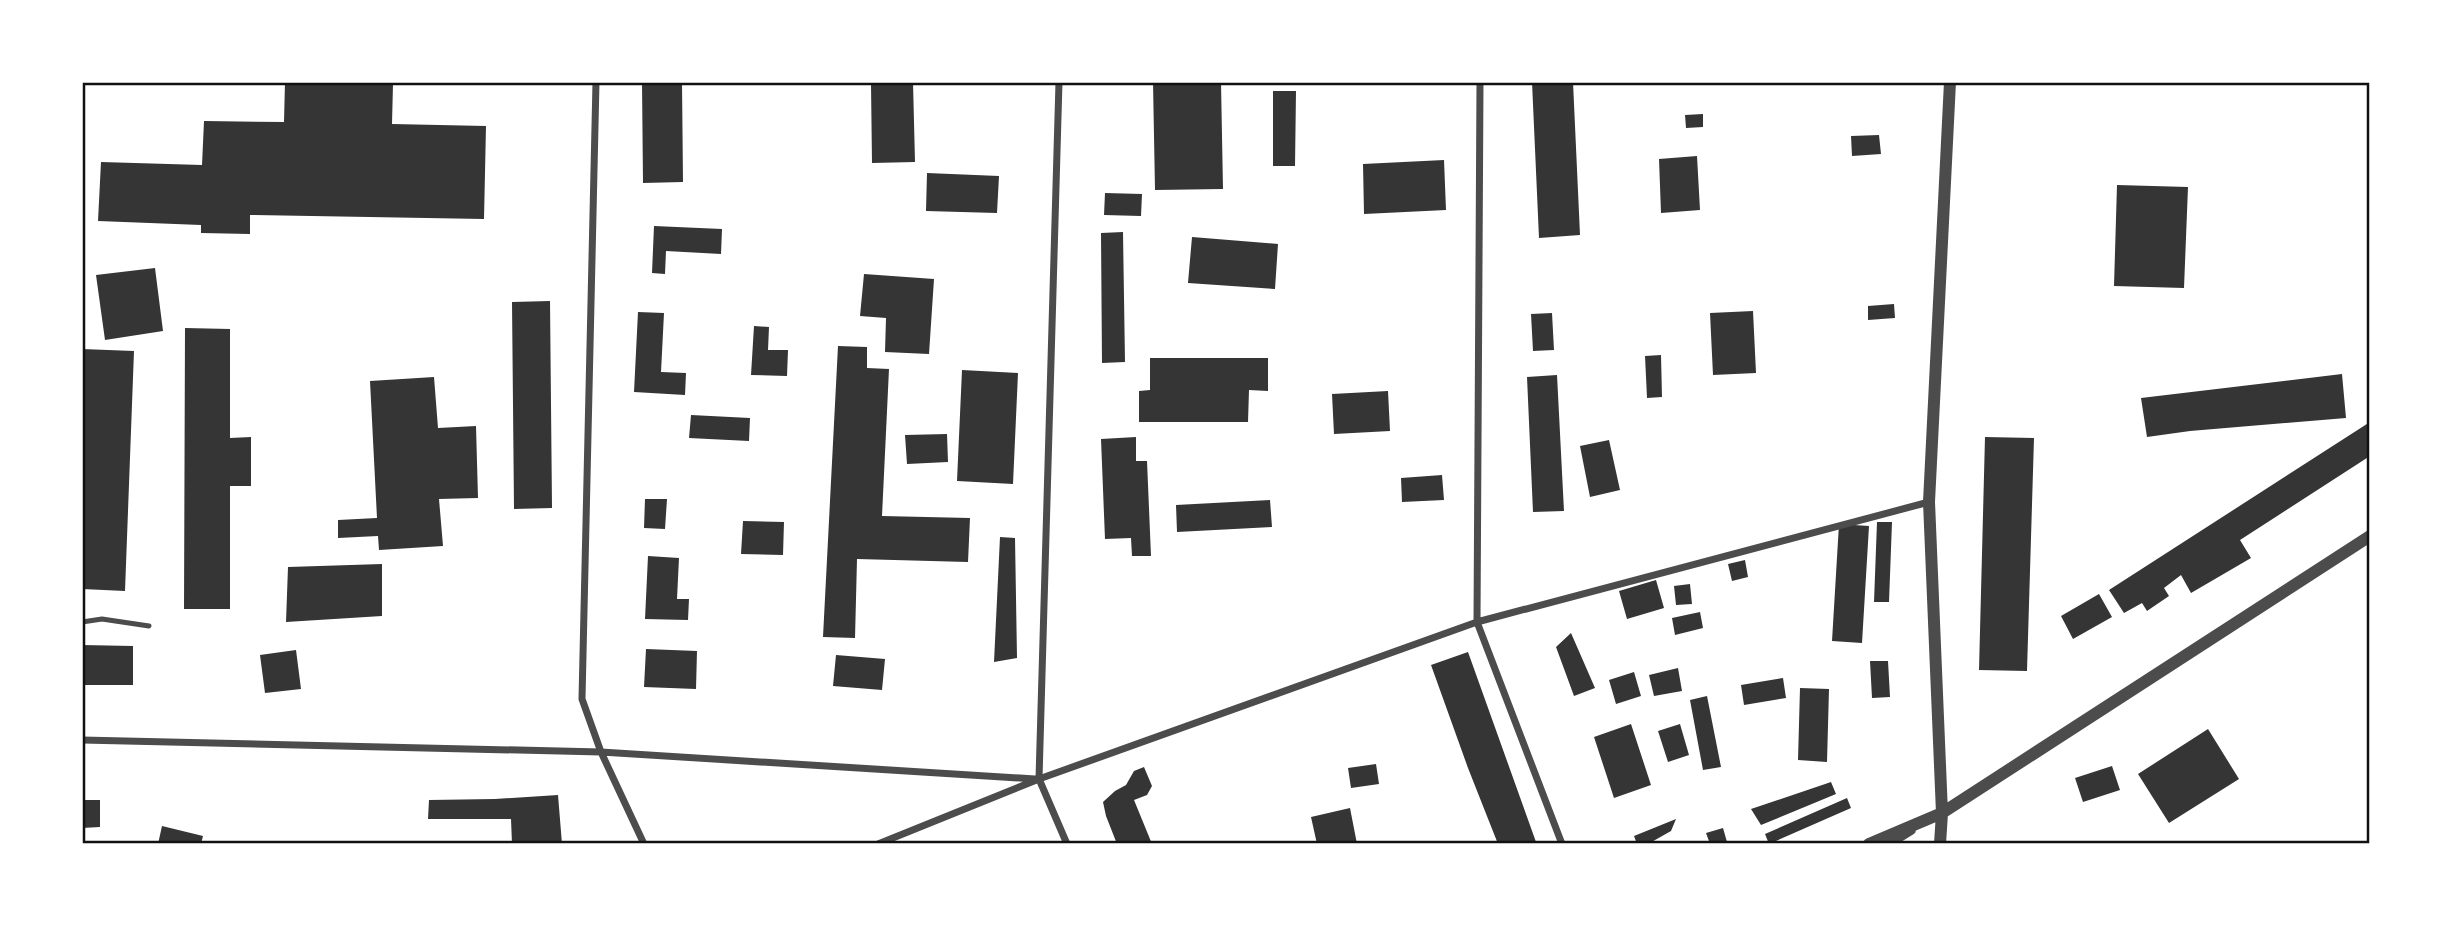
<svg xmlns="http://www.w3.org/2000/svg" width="2452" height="926" font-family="Bitter,serif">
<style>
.building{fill:#353535}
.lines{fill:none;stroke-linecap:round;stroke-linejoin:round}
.service{stroke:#4c4c4c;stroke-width:5}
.minor{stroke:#4c4c4c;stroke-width:7}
.tertiary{stroke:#4c4c4c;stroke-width:12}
.neatline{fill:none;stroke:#111;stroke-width:2.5}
</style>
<rect width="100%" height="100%" fill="#fff"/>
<path class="building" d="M285 82 393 84 392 124 486 126 484 219 250 215V234L201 233V225L98 221 101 162 202 165 204 121 284 122Z
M642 82H682L683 182 643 183Z
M909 82H913L915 162 872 163 871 84Z
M1153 82H1221L1223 189 1155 190Z
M1532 82H1573L1580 235 1539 238Z
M1273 91H1296L1295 166H1273Z
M1703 114V127L1686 128 1685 115Z
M1879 135 1881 154 1852 156 1851 136Z
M1697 156 1700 210 1661 213 1659 159Z
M1444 160 1446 210 1364 214 1363 164Z
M927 173 999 176 997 213 926 211Z
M2117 185 2188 187 2184 288 2114 286Z
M1105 193 1142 194 1141 216 1104 215Z
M654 226 722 229 721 254 666 251 665 274 652 273Z
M1123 232 1125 362 1102 363 1101 233Z
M1192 237 1278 244 1275 289 1188 283Z
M155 268 163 331 105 340 96 275Z
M864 274 934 279 929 354 885 352 886 318 860 316Z
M550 301 552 508 514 509 512 302Z
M1894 304 1895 318 1868 320V306Z
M1753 311 1756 373 1713 375 1710 313Z
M638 312 664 313 661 372 686 373 685 395 634 392Z
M1552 313 1554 350 1533 351 1531 314Z
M754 326 769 327 768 350H788L787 376 751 375Z
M185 328 230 329V438L251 437V486H230V609H184Z
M838 346 867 347V368L889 369 882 516 970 518 968 562 857 559 855 638 823 637Z
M82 349 134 351 125 591 82 589Z
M1661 355 1662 397 1647 398 1645 356Z
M1150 358H1268V391L1249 390 1248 422H1139V391L1150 390Z
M962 370 1018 373 1013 484 957 481Z
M2342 374 2346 418 2190 431 2147 437 2141 398Z
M1557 375 1564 511 1533 512 1527 377Z
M434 377 438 428 476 426 478 498 439 499 443 546 379 550 378 536 338 538V520L377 518 370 381Z
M1388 391 1390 431 1334 434 1332 394Z
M691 415 750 418 749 441 689 438Z
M2370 422V456L2240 540 2251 558 2191 593 2181 575 2164 588 2169 596 2147 611 2142 603 2124 613 2109 590Z
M947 434 948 462 907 464 905 435Z
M1136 437V461H1147L1151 556H1132L1131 538 1105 539 1101 439Z
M1985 437 2034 438 2027 671 1979 670Z
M1609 440 1620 490 1590 497 1580 446Z
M1442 475 1444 500 1402 502 1401 478Z
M645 499H667L665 529 644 528Z
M1270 500 1272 527 1177 532 1176 505Z
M743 521 784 522 783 555 741 554Z
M1877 522H1892L1889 602H1874Z
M1839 524 1869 526 1862 643 1832 641Z
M1000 537 1015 538 1017 658 994 662Z
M648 556 679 558 677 599H689L688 620 645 619Z
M1745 560 1748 577 1732 581 1728 564Z
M382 564V616L286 622 288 567Z
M1656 580 1664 608 1627 619 1619 591Z
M1690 584 1692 604 1676 605 1674 586Z
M2099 594 2112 617 2073 639 2061 616Z
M1700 612 1703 628 1675 635 1672 618Z
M1571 633 1595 688 1574 696 1556 647Z
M82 645 133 646V685H82Z
M646 649 697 651 696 689 644 687Z
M296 650 301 689 265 693 260 655Z
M1468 652 1536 842 1532 844H1498L1468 768 1431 665Z
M836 655 885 659 882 690 833 686Z
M1870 661H1888L1890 697 1872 698Z
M1678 668 1682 691 1654 696 1649 675Z
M1634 672 1641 696 1616 704 1609 680Z
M1783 678 1786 698 1744 705 1741 685Z
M1800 688 1829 689 1827 762 1798 760Z
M1707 696 1721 767 1703 770 1690 700Z
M1631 724 1651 785 1614 798 1594 737Z
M1680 724 1689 755 1668 762 1658 731Z
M2208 729 2239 779 2169 823 2138 774Z
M1376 764 1379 784 1351 788 1348 768Z
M2112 766 2120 790 2083 802 2075 778Z
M1144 767 1152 786 1147 795 1134 800 1152 844H1117L1106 816 1103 802 1115 791 1126 785 1134 771Z
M1831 782 1836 794 1761 825 1751 809Z
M558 795 562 844H512L511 819H428L429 800 495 799Z
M1847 798 1851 808 1769 844 1765 834Z
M82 800H100V827L82 828Z
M1350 808 1357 844H1317L1311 817Z
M1676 819 1671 831 1648 844H1637L1634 836Z
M162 826 203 836 201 844H158Z
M1723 828 1727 842 1710 844 1706 833Z"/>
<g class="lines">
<path class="service" d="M82 622 102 619 149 626"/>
<path class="minor" d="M596 82 582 699 601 752 644 844
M1059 82 1039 779 1067 844
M1480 82 1477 622 1562 844
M82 740 601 752 1035 779
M878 844 1039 779 1477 622 1929 502
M1891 844 1912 831"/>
<path class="tertiary" d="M1869 844 1942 813 2370 536
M1940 844 1942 813 1929 502 1950 82"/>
</g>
<rect width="2452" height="926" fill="none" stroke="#ffffff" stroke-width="168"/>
<rect x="84" y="84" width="2284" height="758" class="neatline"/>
</svg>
